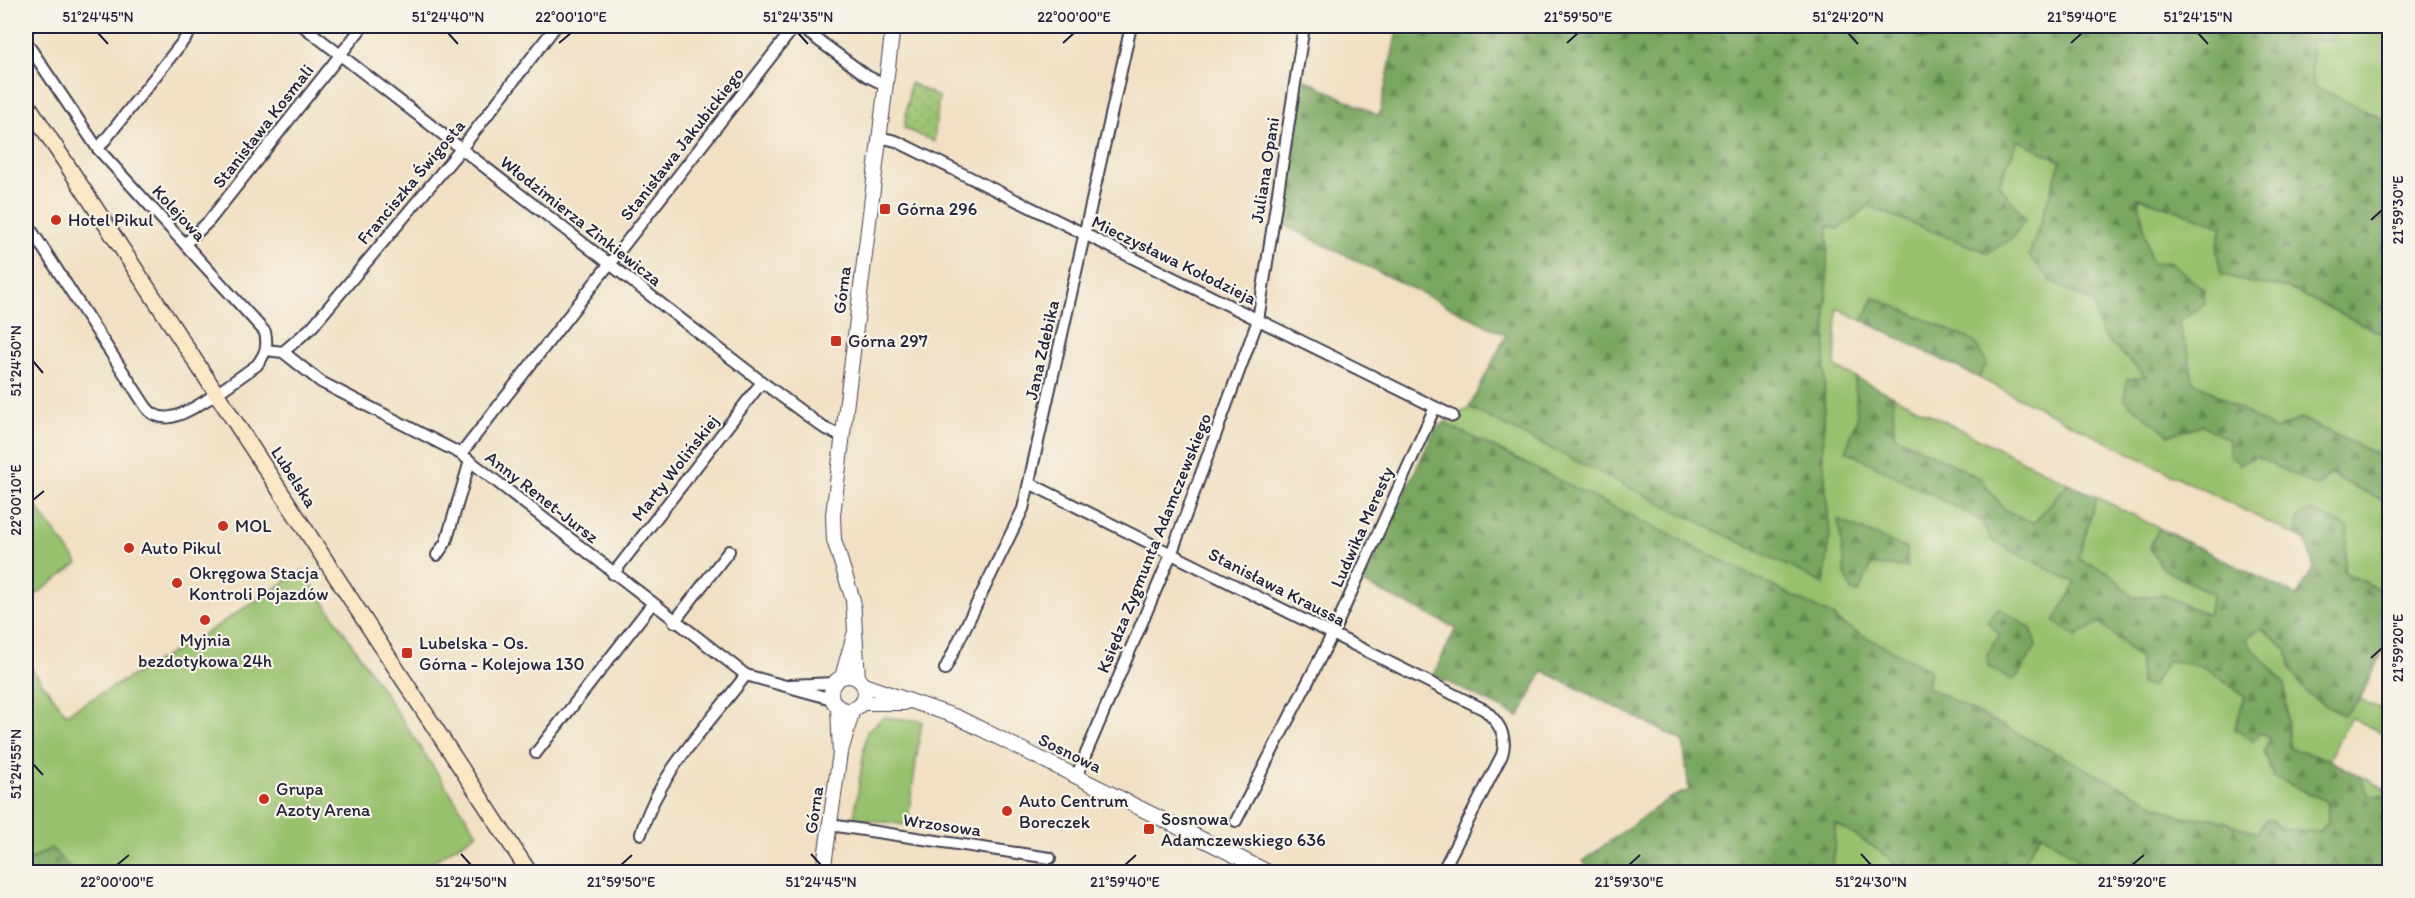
<svg xmlns="http://www.w3.org/2000/svg" width="2415" height="898" font-family="Itim,sans-serif">
<style>
.green{fill:#98c16d;stroke:#5d7254;stroke-width:1.5;fill-rule:evenodd}
.forest{fill:url(#forest-firs);stroke:#4e644e;stroke-width:1.5}
.park{fill:url(#park-dots);stroke:#5d7254;stroke-width:1.5}
.lines{fill:none;stroke-linecap:round;stroke-linejoin:round}
.minor-casing{stroke:#413e4f;stroke-width:14}
.tertiary-casing{stroke:#413e4f;stroke-width:16}
.secondary-casing{stroke:#413e4f;stroke-width:18}
.minor{stroke:#fff;stroke-width:10}
.tertiary{stroke:#fff;stroke-width:14}
.secondary{stroke:#fae7c3;stroke-width:15}
.ticks{fill:none;stroke:#22223b;stroke-width:2}
.poi-dot{fill:#c8321e;stroke:#f7f3e8;stroke-width:2}
.labels{text-anchor:middle;stroke-width:4.5;stroke-linejoin:round;paint-order:stroke}
.street-label{font-size:18px;fill:#22223b;stroke:#f7f3e8}
.poi-label{font-size:18px;fill:#22223b;stroke:#f7f3e8;text-anchor:start}
.neatline{fill:none;stroke:#22223b;stroke-width:2}
.ticks-label{font-size:15px;text-anchor:middle;fill:#22223b}
</style>
<defs>
<pattern id="forest-firs" width="22" height="20" patternUnits="userSpaceOnUse" patternTransform="scale(1.5)"><rect width="22" height="20" fill="#7aa760"/><path d="M5 1l3.5 6h-7zM16 11l3.5 6h-7z" fill="#648850"/></pattern>
<pattern id="park-dots" width="8" height="8" patternUnits="userSpaceOnUse" patternTransform="scale(1.5)"><rect width="8" height="8" fill="#98c16d"/><path d="M2 2h.1M6 6h.1" fill="none" stroke="#7c9c5b" stroke-width="1.8" stroke-linecap="round"/></pattern>
</defs>
<rect width="100%" height="100%" fill="#f7f3e8"/>
<filter id="ink" filterUnits="userSpaceOnUse"><feTurbulence type="fractalNoise" baseFrequency=".0167" numOctaves="2"/><feDisplacementMap in="SourceGraphic" scale="12" xChannelSelector="R" yChannelSelector="G"/><feConvolveMatrix kernelMatrix="1 2 1 2 8 2 1 2 1" color-interpolation-filters="sRGB"/></filter>
<filter id="wash" filterUnits="userSpaceOnUse"><feTurbulence type="fractalNoise" baseFrequency=".008" numOctaves="4" result="noise"/><feDisplacementMap in="SourceGraphic" scale="24" xChannelSelector="R" yChannelSelector="G"/><feGaussianBlur stdDeviation="1.35" result="paint"/><feColorMatrix in="noise" values="0 0 0 0 0 0 0 0 0 0 0 0 0 0 0 0 0 1.4 0 .05"/><feComposite in="paint" operator="in"/></filter>
<g filter="url(#wash)">
<rect width="100%" height="100%" fill="#f1e0c3"/>
<path class="green" d="M2336 26H2389V122L2313 86 2311 40H2334Z
M2018 140 2061 161 2029 256 2052 282 2093 302 2102 334 2147 378 2169 435 2202 424 2256 456 2318 487 2329 474 2389 503V594L2344 572 2298 518 2296 536 1979 378 1987 363 1874 297 1863 321 1837 308 1835 367 1855 377 1858 418 1846 451 1981 520 1991 540 2076 583 2098 621 2140 659 2152 687 2167 660 2204 667 2245 696 2235 729 2261 733 2270 740 2274 777 2328 802V822L2320 832 2281 829 2272 820 2258 833 2213 818 2180 817 1926 687 1831 615 1444 423 1469 408 1824 583 1830 537 1823 456 1828 225 1839 229 1868 206 1988 253 1999 185ZM1906 548 1908 567 1872 565Z
M2137 196 2222 226 2218 251 2250 283 2286 287 2389 337V460L2301 418 2276 430 2193 381 2188 351 2178 322 2205 304 2151 264Z
M1893 396 2068 483 2034 523 2005 510 1980 478 1894 435Z
M2097 497 2159 528 2150 548 2163 569 2213 594 2208 616 2164 595 2133 597 2108 572 2078 559Z
M35 505 78 563 26 602V512Z
M303 570 477 833 417 872H74L51 848 26 862V661L66 714 206 633Z
M2261 628 2288 650 2291 672 2344 715 2360 699 2389 714V737L2351 717 2329 760 2289 748 2285 685 2245 639Z
M884 717 922 721 907 825 854 818 867 731Z
M2359 775 2389 791V797L2369 795Z
M1835 823C1857 839 1885 849 1901 872H1833Z
M2041 833 2078 859 2077 872H2017Z"/>
<path class="forest" d="M1398 26H2336L2334 40 2311 41 2313 86 2389 122V337L2286 287 2250 283 2221 274 2217 251 2222 226 2138 197 2151 263 2171 262 2204 290 2205 304 2178 322 2188 351 2193 381 2276 430 2300 418 2389 460V503L2329 474 2318 487 2256 456 2240 464 2229 455V440L2202 425 2169 435 2124 400 2127 379 2146 377 2102 334 2093 302 2052 282 2029 256 2061 161 2018 140 1999 185 2026 219 2010 240 1988 253 1868 206 1839 229 1828 226 1823 456 1830 537 1824 584 1469 408 1506 335 1282 224 1304 79 1379 116Z
M1874 297 1974 341 1987 363 1979 378 1863 321Z
M1855 377 1893 396 1894 435 1980 478 2005 510 2034 523 2068 483 2097 497 2078 559 2108 572 2133 597 2164 595 2208 615 2213 594 2163 569 2150 547 2159 528 2297 596 2314 567 2305 540 2296 536 2298 518 2309 510 2348 527 2344 572 2389 594V638L2360 699 2344 715C2310 700 2294 687 2287 650L2261 628 2245 639 2285 685 2289 748 2329 760 2359 775 2369 795 2389 797V872H2077L2078 859 2041 833 2017 872H1901C1885 849 1858 839 1835 823L1833 872H1591L1583 861 1668 799 1689 790 1683 741 1543 671 1519 717 1433 675 1456 628 1363 583 1435 429 1444 423 1831 615 1837 622 1930 670 1927 687 2180 817 2213 818 2257 833 2265 820H2271L2281 829 2320 832 2328 822V802L2274 777 2264 751 2270 739 2261 733 2253 741 2235 729 2245 696 2204 667 2168 660 2152 687 2140 684V659L2099 622 2076 637 2054 621 2076 583 1991 540 1981 520 1846 451 1857 418Z
M1838 520 1906 548 1908 567 1872 565 1858 593 1852 591 1845 573Z
M1999 608 2031 628 2036 646 2018 676 2012 680 1988 667 1987 654 2000 635 1987 621Z
M51 848 74 872H26V862Z"/>
<path class="park" d="M910 83 939 97 934 142 904 128Z"/>
</g>
<g filter="url(#ink)">
<g class="lines">
<g class="minor-casing">
<path id="minor" d="M303 26 762 382 824 428 842 436
M799 26 867 76 885 85
M26 42 98 149 265 332C268 346 266 353 257 365 238 378 192 414 171 417 161 419 152 415 146 407L26 222
M879 137 896 141 1453 416
M98 149 195 26
M185 244 209 221 363 26
M266 350 283 352 321 382 461 454 746 675 832 699
M283 352 312 327 461 149 556 26
M461 454 795 26
M1029 483 1485 710C1499 723 1508 736 1502 755L1442 872
M437 555 446 542 470 461
M613 574 762 382
M674 622 729 551
M945 669 1023 509 1131 26
M790 685 834 683
M536 753 652 604
M1076 777 1172 552 1258 320 1304 26
M1236 821 1332 635 1435 407
M830 825 1050 858
M641 834C658 773 709 724 746 675"/>
</g>
<g class="tertiary-casing">
<path id="tertiary" d="M831 693a17 17 0 1 1 34 0a17 17 0 1 1-34 0Z
M842 677 854 635
M858 678 853 600 834 540 833 515 893 26
M864 685 957 717 1268 872
M862 703H904
M842 748 853 709
M823 872 840 753 838 707"/>
</g>
<g class="secondary-casing">
<path id="secondary" d="M26 102 529 872"/>
</g>
<use href="#minor" class="minor"/>
<use href="#tertiary" class="tertiary"/>
<use href="#secondary" class="secondary"/>
</g>
</g>
<path class="ticks" d="M98 33 108 44M448 33 458 44M798 33 808 44M1848 33 1858 44M2198 33 2208 44M559 43 571 33M1063 43 1074 33M1567 43 1578 33M2071 43 2082 33M2371 220 2382 210M33 361 43 373M33 500 44 491M2371 658 2382 648M33 764 43 775M461 854 471 865M811 854 821 865M1861 854 1871 865M117 865 129 855M621 865 632 855M1125 865 1136 855M1629 865 1640 855M2132 865 2144 855"/>
<g class="poi-dot">
<rect x="879" y="203" width="12" height="12" rx="3"/>
<circle cx="56" cy="220" r="6"/>
<rect x="830" y="335" width="12" height="12" rx="3"/>
<circle cx="223" cy="526" r="6"/>
<circle cx="129" cy="548" r="6"/>
<circle cx="177" cy="583" r="6"/>
<circle cx="205" cy="620" r="6"/>
<rect x="401" y="647" width="12" height="12" rx="3"/>
<circle cx="264" cy="799" r="6"/>
<circle cx="1007" cy="811" r="6"/>
<rect x="1143" y="823" width="12" height="12" rx="3"/>
</g>
<g class="labels">
<g class="street-label">
<text transform="translate(263 126) rotate(-52)" y="6">Stanisława Kosmali</text>
<text transform="translate(682 144) rotate(-52)" y="6">Stanisława Jakubickiego</text>
<text transform="translate(1265 170) rotate(-81)" y="6">Juliana Opani</text>
<text transform="translate(411 182) rotate(-50)" y="6">Franciszka Świgosta</text>
<text transform="translate(179 213) rotate(47)" y="6">Kolejowa</text>
<text transform="translate(581 221) rotate(38)" y="6">Włodzimierza Zinkiewicza</text>
<text transform="translate(1174 260) rotate(26)" y="6">Mieczysława Kołodzieja</text>
<text transform="translate(842 290) rotate(-83)" y="6">Górna</text>
<text transform="translate(1042 350) rotate(-77)" y="6">Jana Zdebika</text>
<text transform="translate(675 468) rotate(-52)" y="6">Marty Wolińskiej</text>
<text transform="translate(294 477) rotate(57)" y="6">Lubelska</text>
<text transform="translate(542 497) rotate(38)" y="6">Anny Renet-Jursz</text>
<text transform="translate(1362 527) rotate(-66)" y="6">Ludwika Meresty</text>
<text transform="translate(1154 543) rotate(-68)" y="6">Księdza Zygmunta Adamczewskiego</text>
<text transform="translate(1277 587) rotate(27)" y="6">Stanisława Kraussa</text>
<text transform="translate(1070 753) rotate(26)" y="6">Sosnowa</text>
<text transform="translate(814 810) rotate(-82)" y="6">Górna</text>
<text transform="translate(942 825) rotate(8)" y="6">Wrzosowa</text>
</g>
<g class="poi-label">
<text x="897" y="215">Górna 296</text>
<text x="68" y="226">Hotel Pikul</text>
<text x="848" y="347">Górna 297</text>
<text x="235" y="532">MOL</text>
<text x="141" y="554">Auto Pikul</text>
<text x="189" y="579">Okręgowa Stacja<tspan x="189" dy="21">Kontroli Pojazdów</tspan></text>
<text x="205" y="646" text-anchor="middle">Myjnia<tspan x="205" dy="21">bezdotykowa 24h</tspan></text>
<text x="419" y="649">Lubelska - Os.<tspan x="419" dy="21">Górna - Kolejowa 130</tspan></text>
<text x="276" y="795">Grupa<tspan x="276" dy="21">Azoty Arena</tspan></text>
<text x="1019" y="807">Auto Centrum<tspan x="1019" dy="21">Boreczek</tspan></text>
<text x="1161" y="825">Sosnowa<tspan x="1161" dy="21">Adamczewskiego 636</tspan></text>
</g>
</g>
<rect width="2415" height="898" fill="none" stroke="#f7f3e8" stroke-width="66"/>
<rect x="33" y="33" width="2349" height="832" class="neatline"/>
<g class="ticks-label">
<text x="98" y="22">51°24'45"N</text>
<text x="448" y="22">51°24'40"N</text>
<text x="571" y="22">22°00'10"E</text>
<text x="798" y="22">51°24'35"N</text>
<text x="1074" y="22">22°00'00"E</text>
<text x="1578" y="22">21°59'50"E</text>
<text x="1848" y="22">51°24'20"N</text>
<text x="2082" y="22">21°59'40"E</text>
<text x="2198" y="22">51°24'15"N</text>
<text transform="translate(2398 210) rotate(-90)" y="5">21°59'30"E</text>
<text transform="translate(16 361) rotate(-90)" y="5">51°24'50"N</text>
<text transform="translate(16 500) rotate(-90)" y="5">22°00'10"E</text>
<text transform="translate(2398 648) rotate(-90)" y="5">21°59'20"E</text>
<text transform="translate(16 764) rotate(-90)" y="5">51°24'55"N</text>
<text x="117" y="887">22°00'00"E</text>
<text x="471" y="887">51°24'50"N</text>
<text x="621" y="887">21°59'50"E</text>
<text x="821" y="887">51°24'45"N</text>
<text x="1125" y="887">21°59'40"E</text>
<text x="1629" y="887">21°59'30"E</text>
<text x="1871" y="887">51°24'30"N</text>
<text x="2132" y="887">21°59'20"E</text>
</g>
</svg>
